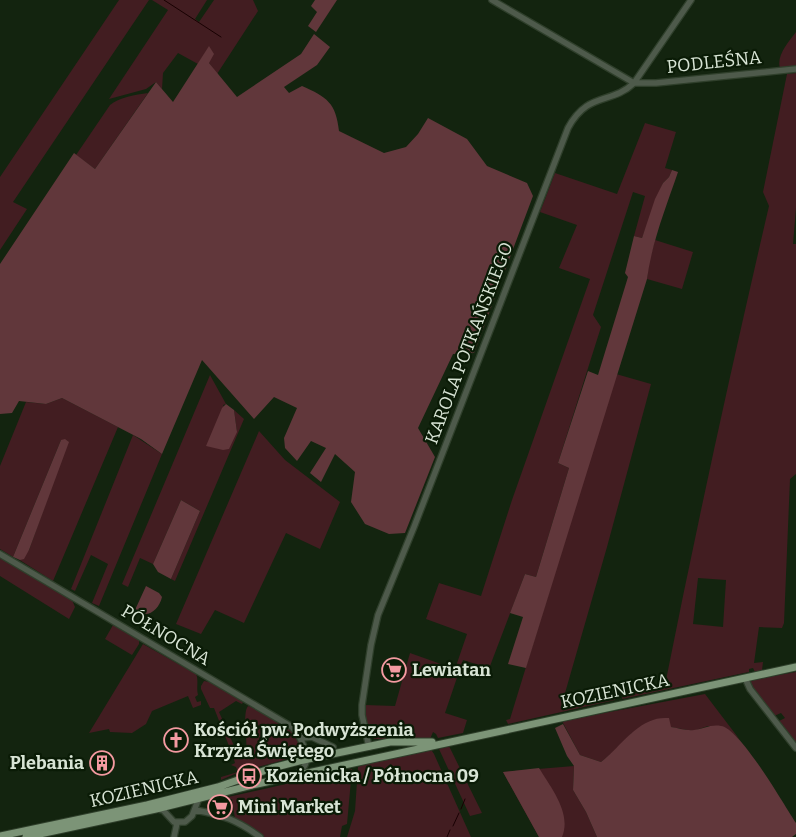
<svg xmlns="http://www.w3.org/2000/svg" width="796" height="837" font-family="Bitter,serif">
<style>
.green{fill:#421d21;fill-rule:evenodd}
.forest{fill:#61373b}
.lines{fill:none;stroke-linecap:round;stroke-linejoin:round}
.stream{stroke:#180002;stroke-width:1}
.minor-casing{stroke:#2f3f2b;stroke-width:8}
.major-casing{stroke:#2f3f2b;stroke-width:9}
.minor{stroke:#4e5a4b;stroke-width:5.5}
.major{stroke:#7c9477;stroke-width:7}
.labels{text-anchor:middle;stroke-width:4.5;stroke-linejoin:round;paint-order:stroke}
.street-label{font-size:18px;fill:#d8e4d5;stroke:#0a1b06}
.poi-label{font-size:18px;font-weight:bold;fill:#d8e4d5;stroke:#0a1b06;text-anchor:start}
</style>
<rect width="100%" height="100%" fill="#13240f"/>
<path class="green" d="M119 0H149L13 202 27 209 0 250V177Z
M152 0H207L195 19 199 22 214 0H253L258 11 217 74 209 63V47L198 64 178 53 163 73 162 89 156 82 146 89 109 99 168 10Z
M796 32V66L780 68C776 56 789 41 796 32Z
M796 73V208L793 244H796V474L790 479 784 623 782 628 759 627 754 663 763 662 762 670 755 672 753 668 749 669V672L744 673 622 699 623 694 665 685C697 524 732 365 769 206L763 192 787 74ZM698 578 726 580 723 627 693 624Z
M148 93 95 169 76 155 110 105C120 97 135 95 148 93Z
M645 123 676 132 665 168 672 170 669 177 663 183 642 238 634 236 645 196 633 192 593 315 601 327 558 463 569 468 536 577 525 574 490 666 485 667 463 660 445 713 467 720 463 733 438 738 436 734 433 732 430 739H374C366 731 364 715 365 705L395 706 410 653 455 669 467 634 426 619 439 583 481 596 512 500 590 279 559 268 577 225 540 212 555 173 617 194Z
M655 240 693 252 682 289 647 279 649 262Z
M616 374 651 384 607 547 561 707 616 695 615 700 508 724 506 720 510 719Z
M210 375 226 404 223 405 237 432 234 410 244 419 175 581 171 579 200 511 181 500 153 564 140 558 128 587 122 584Z
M62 398 118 427 53 581 18 559 20 560 29 550 68 441 61 440 13 557 0 549V466L26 402 46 404Z
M259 431 285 460 340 502 320 549 286 533 244 623 215 610 201 634 176 624Z
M133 435 162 454 99 606 92 603 108 564 91 555 75 591 71 589Z
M3 558 72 600 75 607 69 619 0 576V559Z
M113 625 139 640V644L132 655 105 639Z
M143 644 196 674C199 680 196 688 198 695L195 697 197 702 201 701V705L193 708 188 696 152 711 146 724 132 733 110 732 109 729 89 733Z
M796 672V744L779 721 785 718 781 713 774 716 750 684 751 680Z
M204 681 210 682 243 702 242 704 236 701 219 712 239 757 246 753C248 740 242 714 248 706 259 709 286 724 293 732 298 738 299 743 301 750L299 751 295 757 247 770 246 769 221 780V777L238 772 236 767 231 765 235 763 233 756 214 708H210L201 689V686Z
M705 694 740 740 731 732 708 726 693 731 671 727 632 733 612 753 601 762 580 755 562 721Z
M449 746 482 813 470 816 439 749Z
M430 748 434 754 471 837H347L355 811 358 767 366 763Z
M574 766 573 790 586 812 597 837H539L503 772Z
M352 769 347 824 342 826 340 837H262L235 819 232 799H229L228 797Z"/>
<path class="forest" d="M315 0H337L316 32 308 26 317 12 311 6Z
M314 34 330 47 317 65 284 87 289 93 302 86C327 97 336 103 339 131L384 153 406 147 418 134 428 118 467 139 487 166 527 183 533 196 474 353 453 354 418 428 435 457 405 533 389 534 365 524 351 502 355 472 335 454 321 482 310 473 326 448 311 441 297 461 285 448 284 438 297 408 274 397 254 419 202 360 162 454 141 439 62 398 46 404 19 401 12 413 0 414V264L74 153 95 169 156 82 173 102 209 46 214 54 209 63 237 97 301 54Z
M672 170 678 172C666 207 652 242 647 279L526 668 508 664 523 617 510 613 525 574 536 577 569 468 558 463 588 371 598 375 628 277 625 273 634 236 642 238 655 199 663 183 669 177Z
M226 404 234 410 237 432 229 449 223 450 206 446 222 408Z
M65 439 69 442 29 550 24 559 20 560 13 557 61 440Z
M181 500 200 511 171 579 158 572 153 564Z
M146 586 159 593 162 597C159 610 147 620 135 610Z
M669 718 671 727C678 728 687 731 694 730 703 729 711 724 721 726 740 728 784 805 796 823V834L792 837H597L586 812 573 790 574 766 567 756 555 728 563 724 580 755 601 762C618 749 632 727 653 720 658 718 664 718 669 718Z
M539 768C551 788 572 813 562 837H539L503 772Z"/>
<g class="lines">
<path class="stream" d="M164 0 221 37
M461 809 465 799
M453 826 459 813
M447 837 450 830"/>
<g class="minor-casing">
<path id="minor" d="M492 0 634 83H656L796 69
M0 554 292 727C300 735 307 750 306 761 306 767 300 771 297 775
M745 678 750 689 796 748
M301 738 312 737 333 747
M369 747 362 715V705L371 645 378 615 414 527 568 128C588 91 611 105 634 83L691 0
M158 809 163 810 174 822H185L192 816 199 798
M195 810C223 815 237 820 260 837
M174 837 177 823"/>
</g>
<g class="major-casing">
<path id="major" d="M0 836 147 805 218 787 272 768 299 761 390 742H432
M26 837 156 809 257 784 796 667"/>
</g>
<use href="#minor" class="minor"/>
<use href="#major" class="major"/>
</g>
<defs>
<g id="supermarket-ring" transform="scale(1.25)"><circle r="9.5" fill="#0a1b06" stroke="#f49aa1" stroke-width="1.5"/><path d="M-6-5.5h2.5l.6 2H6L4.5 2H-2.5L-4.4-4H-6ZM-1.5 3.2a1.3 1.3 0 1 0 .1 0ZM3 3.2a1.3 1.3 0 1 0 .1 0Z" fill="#f49aa1"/></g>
<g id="church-ring" transform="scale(1.25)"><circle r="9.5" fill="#0a1b06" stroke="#f49aa1" stroke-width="1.5"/><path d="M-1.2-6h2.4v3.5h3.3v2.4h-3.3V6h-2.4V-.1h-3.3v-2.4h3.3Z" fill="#f49aa1"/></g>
<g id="building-ring" transform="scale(1.25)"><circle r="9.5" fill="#0a1b06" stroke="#f49aa1" stroke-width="1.5"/><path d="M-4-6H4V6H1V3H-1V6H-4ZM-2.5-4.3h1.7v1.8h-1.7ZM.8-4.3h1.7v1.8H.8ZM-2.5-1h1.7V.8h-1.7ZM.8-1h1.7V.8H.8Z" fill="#f49aa1"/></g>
<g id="bus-ring" transform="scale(1.25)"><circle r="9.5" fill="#0a1b06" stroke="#f49aa1" stroke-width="1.5"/><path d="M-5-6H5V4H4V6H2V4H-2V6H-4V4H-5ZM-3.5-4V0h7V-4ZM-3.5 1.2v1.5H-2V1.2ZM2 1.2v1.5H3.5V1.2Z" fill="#f49aa1"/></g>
</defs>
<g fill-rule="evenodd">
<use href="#supermarket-ring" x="394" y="670"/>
<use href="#church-ring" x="176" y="740"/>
<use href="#building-ring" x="102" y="763"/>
<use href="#bus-ring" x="249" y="776"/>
<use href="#supermarket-ring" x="220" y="807"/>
</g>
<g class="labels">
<g class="street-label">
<text transform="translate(714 62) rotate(-6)" y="6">PODLEŚNA</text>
<text transform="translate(469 343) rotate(-69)" y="6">KAROLA POTKAŃSKIEGO</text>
<text transform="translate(166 635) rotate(31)" y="6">PÓŁNOCNA</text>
<text transform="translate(615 691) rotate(-12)" y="6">KOZIENICKA</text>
<text transform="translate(144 789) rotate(-13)" y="6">KOZIENICKA</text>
</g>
<g class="poi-label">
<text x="412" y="676">Lewiatan</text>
<text x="194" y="736">Kościół pw. Podwyższenia<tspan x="194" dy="21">Krzyża Świętego</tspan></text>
<text x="84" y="769" text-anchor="end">Plebania</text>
<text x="266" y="782">Kozienicka / Północna 09</text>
<text x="238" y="813">Mini Market</text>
</g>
</g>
</svg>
